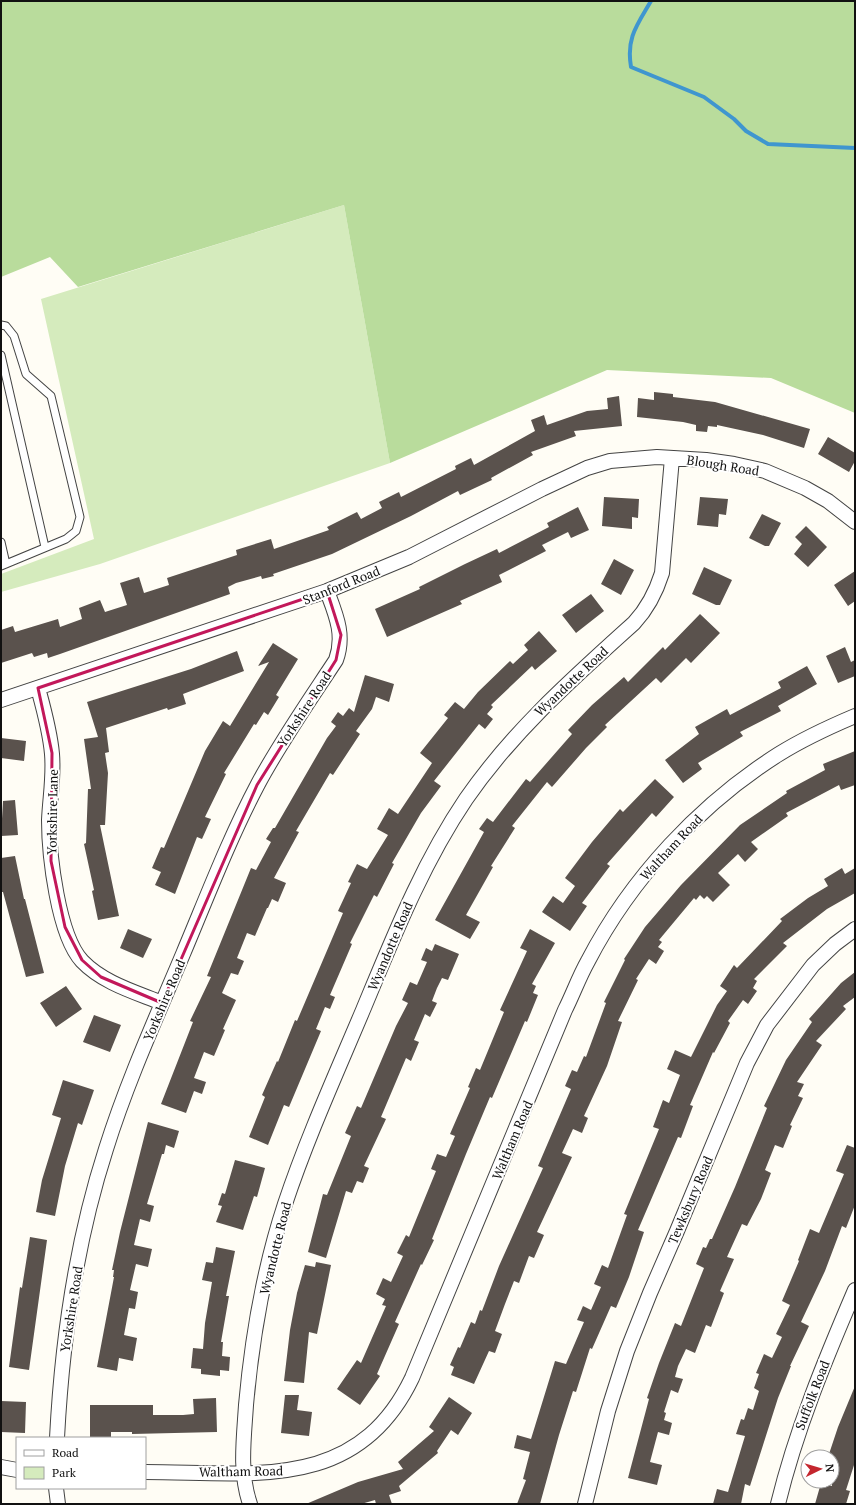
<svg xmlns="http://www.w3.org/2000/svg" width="856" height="1505" font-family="'PT Serif',serif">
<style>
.green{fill:#d5ebbd}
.forest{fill:#b9dc9c}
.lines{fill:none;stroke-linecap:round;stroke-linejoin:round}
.stream{stroke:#3f96cf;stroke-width:4}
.building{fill:#5a524d}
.service-casing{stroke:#444;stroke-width:9}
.minor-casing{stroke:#444;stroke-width:16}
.service{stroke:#fff;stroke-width:7}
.minor{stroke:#fff;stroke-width:14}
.marked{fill:none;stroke:#c2185b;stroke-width:3;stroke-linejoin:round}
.labels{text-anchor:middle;stroke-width:4;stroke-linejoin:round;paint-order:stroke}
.street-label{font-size:13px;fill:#111;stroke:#fff}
</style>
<rect width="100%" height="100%" fill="#fffdf5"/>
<path class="green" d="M344 205 390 463 100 564 1 592V574L94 539 41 299Z"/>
<path class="forest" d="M1 1H855V413L771 378 607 370 390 463 344 205 78 287 50 257 1 277Z"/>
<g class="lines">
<path class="stream" d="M651 1C637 25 626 38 631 67L704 97 734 119 746 131 768 144 855 148"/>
</g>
<path class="building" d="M654 392 673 394V397L715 402 810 429 804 448 763 435 717 425V427L708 426 707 432 696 431V425L683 422 637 417 638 398 654 400Z
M619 396 622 426 574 431 576 436 531 452 533 455 491 478 492 480 460 495 458 491 411 516 332 554 273 574 274 576 262 579 261 576 236 583 228 587 230 594 60 654 48 658 47 653 34 657 32 653 1 663V630L13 626 15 632 58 619 60 627 82 619 79 608 100 600 105 612 127 605 120 583 139 577 144 593 169 585 167 578 237 555 236 550 271 539 274 549 329 530 327 527 357 512 361 519 382 508 379 502 399 492 401 497 456 469 455 466 471 458 474 465 535 431 531 420 544 415 547 425 587 411 608 409 607 398Z
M828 437 855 453V461L849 472 818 454Z
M604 497 639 499 638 518 632 517V529L602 526Z
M700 497 728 499 726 515 719 514 718 527 697 525Z
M578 507 589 530 571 538 568 532 542 545 546 551 499 575 502 582 460 601 462 604 387 637 375 609 420 589 419 587 465 564 497 549 499 553 549 527 547 523Z
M762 514 781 523 769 546H765L749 538Z
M806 526 827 547 808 567 794 554 802 544 795 537Z
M614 559 634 570 621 595 601 584Z
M704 567 732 580 720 605H716L692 594Z
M855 571V601L848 606 834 585Z
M591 594 604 611 576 633 562 615Z
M700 614 720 633 691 663 686 658 661 683 656 678 605 725 607 727 586 748 552 787 547 782 512 826 515 828 491 866 493 867 466 915 480 922 470 939 435 920 484 832 479 829 487 818 493 822 526 779 530 782 572 734 568 730 592 705 624 677 628 682 663 647 665 650Z
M539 631 557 651 535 670 532 666 491 705 493 707 487 714 493 719 485 729 479 724 434 781 441 786 421 813 392 863 394 864 377 897 374 895 350 943 352 944 330 995 335 997 330 1009 325 1007 316 1029 321 1031 289 1107 284 1105 268 1145 249 1137 265 1097 262 1095 277 1061 278 1062 295 1020 297 1021 343 913 338 911 351 883 348 882 357 864 367 869 388 835 377 829 389 808 398 814 432 763 420 753 448 718 444 715 455 702 464 709 478 692 510 661 513 664 528 650 524 645Z
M273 643 298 659 276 695 279 697 268 715 264 712 256 725 254 724 224 773 226 774 205 817 211 819 202 839 197 837 175 894 155 885 161 872 152 868 161 847 164 848 205 751 223 721 230 726 269 662 258 666Z
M845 647 851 662 855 660V676L838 683 826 656Z
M237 651 244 671 183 694 186 704 168 710 167 708 106 728 109 752 105 753 108 773 105 825H100L119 916 98 920 92 891 94 890 84 844 86 843 88 789H91L84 739 98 737 87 702 191 669Z
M807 666 817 684 778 706 781 711 740 732 743 736 698 763 702 769 683 783 665 760 699 734 695 727 727 709 730 715 781 688 778 682Z
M365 675 394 684 389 702 376 697 372 709 356 731 360 734 333 775 330 773 296 831 299 832 274 878 286 883 278 902 272 899 268 908H267L255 936 247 933 237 958 244 961 238 975 231 973 222 993 236 1000 223 1029 225 1030 214 1056 204 1052 194 1078 206 1082 202 1094 194 1091 186 1113 161 1104 193 1022 190 1021 211 977 207 976 251 868 256 870 271 842 266 839 273 828H275L327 738 336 726 331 722 338 712 343 716 349 708 354 712Z
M1 738 26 741 24 761 1 758Z
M855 751V785L841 790 839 785 786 813 788 816 751 842 758 849 745 862 738 854 718 873 730 885 713 902 707 896 704 899 700 895 696 900 694 898 659 940 662 942 658 947 664 951 656 964 649 959 636 979 638 980 618 1021 622 1022 607 1066 584 1116 588 1118 582 1133 573 1129 562 1153 572 1157 537 1232 544 1235 534 1258 529 1256 519 1283 514 1281 505 1304 495 1331 502 1334 495 1353 489 1351 474 1384 451 1375 454 1367 450 1365 458 1347 460 1348 471 1322 475 1324 480 1310 482 1311 499 1266 543 1168 538 1166 571 1089 565 1086 572 1070 577 1072 584 1056 586 1057 606 1003 604 1002 625 960 624 959 645 927 681 885 740 825 787 793 786 791 825 770 823 764Z
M655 779 674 797 656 817 652 813 607 864 610 866 582 903 587 906 570 931 542 912 553 896 563 903 575 886 565 878 592 842 620 809 623 812Z
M15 800 18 835 1 836 3 801Z
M15 856 24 899H25L44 973 26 977 3 892H1V858Z
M842 868 845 874 855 868V893L827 909 783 943 787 946 754 979 757 981 753 988 757 991 748 1004 743 1000 728 1021 730 1023 714 1053 713 1052 690 1105 693 1106 681 1138 678 1137 638 1230 644 1232 629 1277 616 1308 611 1306 592 1349 590 1348 576 1392 573 1391 559 1435 540 1504H517L526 1480 523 1479 530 1452 514 1448 517 1435 531 1439 555 1361 566 1364 584 1322 577 1320 583 1306 591 1310 601 1287 594 1284 602 1265 608 1268 627 1215 624 1214 659 1129 653 1127 663 1100 669 1103 680 1075 667 1069 675 1050 691 1057 717 1005 727 991 720 986 734 965 737 968 782 921 780 919 808 898 828 886 824 879Z
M128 929 152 939 143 958 120 948Z
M530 929 555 943 532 984 536 986 533 993 538 995 527 1022 525 1021 492 1098 490 1097 466 1154 432 1239 434 1240 422 1265 421 1264 395 1322 399 1324 377 1374 380 1376 360 1405 337 1389 357 1360 361 1363 386 1306 382 1305 385 1299 376 1294 383 1278 391 1282 403 1256 397 1253 406 1235 409 1237 436 1171 431 1169 437 1154 446 1157 455 1136 450 1134 470 1088 468 1087 476 1068 480 1070 504 1012 500 1010 527 951 520 948Z
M435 944 459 954 448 980 442 978 437 988 432 1001 437 1003 430 1017 425 1014 414 1040 419 1042 411 1061 406 1058 381 1117 386 1119 364 1166 369 1168 363 1183 357 1181 352 1193 346 1191 326 1258 308 1252 323 1194 327 1195 351 1136 345 1133 357 1106 361 1108 396 1026 408 1003 402 1000 410 982 417 985 427 962 421 960 426 948 432 951Z
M855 972V997L843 1006 846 1009 816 1041 822 1045 797 1082 804 1084 798 1096 803 1098 790 1125 792 1126 783 1148 775 1145 765 1170 771 1173 761 1199 747 1226 742 1224 727 1257 734 1259 720 1291 724 1293 711 1327 706 1325 695 1353 686 1349 678 1366 675 1377 683 1379 678 1393 671 1390 664 1412 666 1413 664 1420 672 1423 669 1435 658 1432 650 1462 662 1465 657 1485 628 1478 649 1399 647 1398 659 1363 675 1323 681 1326 704 1268 696 1264 703 1247 706 1248 710 1239H712L735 1187 767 1108 764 1106 786 1060 812 1022 809 1019 841 983Z
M66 986 82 1009 56 1027 40 1003Z
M94 1015 121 1025 110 1052 83 1042Z
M63 1080 94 1090 82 1125 78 1123 65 1166 55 1216 36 1212 42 1180 61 1118 52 1115Z
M148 1122 179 1131 174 1148 166 1145 164 1154H162L147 1204 154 1206 150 1222 140 1219 134 1245 152 1249 148 1267 136 1264 130 1290 138 1292 135 1309 129 1308 124 1335 137 1338 133 1361 119 1358 117 1371 97 1367 114 1277H113L114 1270H112L120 1232Z
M847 1145 855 1148V1205L846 1228 842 1226 825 1271 801 1322 809 1326 790 1366H791L778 1398 750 1486 745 1484 741 1504H713L717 1489 728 1492 745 1436 736 1434 741 1419 744 1420 748 1408 753 1410 759 1391 754 1388 759 1374 756 1373 764 1354 772 1358 782 1337 776 1334 790 1305 782 1301 799 1261 798 1260 810 1229 819 1233 844 1174 836 1171Z
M235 1160 265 1168 257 1197 254 1196 243 1230 216 1222 222 1206 218 1205 222 1193 225 1194Z
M30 1237 47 1240 29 1370 9 1367 20 1287 22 1288Z
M216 1247 235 1251 226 1296H229L221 1342H223L222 1356 230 1357 229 1371 220 1370V1376L201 1374V1369L191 1368 193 1348 203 1349 205 1323 212 1282 202 1280 206 1262 213 1263Z
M316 1262 331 1265 317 1334 309 1332 304 1383 284 1381 290 1330 297 1293 305 1265 315 1267Z
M855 1386V1462L846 1490 850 1491 846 1504H815L821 1483 832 1486V1457H828L838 1427Z
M285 1395H299L297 1410 312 1412 309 1436 281 1433Z
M449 1397 472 1413 458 1435 451 1430 437 1451 438 1453 399 1486 401 1491 389 1495 392 1504H376L375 1500 361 1504H306L358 1482 403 1469 398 1462 434 1431 429 1427Z
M216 1398 217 1432 132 1434V1432H111V1437H90V1405H153V1415H183L194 1414 193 1399Z
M1 1401 26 1402 25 1433 1 1432Z"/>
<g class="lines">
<g class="service-casing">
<path id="service" d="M1 325 6 326 14 336 26 374 51 396 80 517 76 531 66 539 1 566
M1 355 45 547
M1 542 6 564"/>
</g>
<g class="minor-casing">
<path id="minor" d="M38 688C44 710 50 731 52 754 54 776 50 798 49 820 49 855 58 935 82 961 103 983 135 992 162 1003
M1 700 327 591 409 557 542 489 587 468 610 461 657 457 706 460 734 464 765 471 805 488 828 501 855 522
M57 1438C62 1341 76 1242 106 1149 127 1082 156 1018 183 954 207 897 229 839 258 784 281 741 309 701 336 660 345 635 336 615 327 591
M1 1467 17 1470
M145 1472C252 1472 357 1493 412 1378L565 1010C573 994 579 977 588 961 631 878 700 804 779 754 803 739 829 727 855 716
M56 1488 58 1504
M250 1504C239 1472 244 1438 246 1405 252 1338 264 1268 285 1204 307 1138 336 1074 363 1010 393 938 422 864 466 799 513 731 573 678 634 623 648 608 656 592 662 573L672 458
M585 1504 608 1411 627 1351 650 1293 677 1231 747 1063 767 1025 813 965 835 944 855 929
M778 1504C796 1430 825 1360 855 1290"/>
</g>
<use href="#service" class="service"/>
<use href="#minor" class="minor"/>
</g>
<path class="marked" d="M327 591 341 635 336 660 257 785 162 1003 101 977 82 960 65 927 51 861 52 753 38 688Z"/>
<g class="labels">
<g class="street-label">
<text transform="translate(723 465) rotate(9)" y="5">Blough Road</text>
<text transform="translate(341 585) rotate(-22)" y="5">Stanford Road</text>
<text transform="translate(571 681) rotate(-43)" y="5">Wyandotte Road</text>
<text transform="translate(304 709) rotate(-57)" y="5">Yorkshire Road</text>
<text transform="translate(52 812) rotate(-89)" y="5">Yorkshire Lane</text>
<text transform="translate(671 847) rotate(-47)" y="5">Waltham Road</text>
<text transform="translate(390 946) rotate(-67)" y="5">Wyandotte Road</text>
<text transform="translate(164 1000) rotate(-67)" y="5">Yorkshire Road</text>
<text transform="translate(512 1140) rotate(-67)" y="5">Waltham Road</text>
<text transform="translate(690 1200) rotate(-67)" y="5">Tewksbury Road</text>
<text transform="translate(275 1248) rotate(-76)" y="5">Wyandotte Road</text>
<text transform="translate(71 1309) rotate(-81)" y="5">Yorkshire Road</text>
<text transform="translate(812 1395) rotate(-69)" y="5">Suffolk Road</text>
<text transform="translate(241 1471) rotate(-1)" y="5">Waltham Road</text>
</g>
</g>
<rect width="856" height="1505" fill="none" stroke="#111111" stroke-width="4"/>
<rect x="16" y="1437" width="130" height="52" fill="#ffffff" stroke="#a0a0a0"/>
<rect x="24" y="1450" width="20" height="6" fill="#ffffff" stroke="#a0a0a0"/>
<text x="52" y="1457" font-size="12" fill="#111111">Road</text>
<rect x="24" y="1467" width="20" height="12" fill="#d5ebbd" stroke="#a0a0a0"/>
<text x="52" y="1477" font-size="12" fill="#111111">Park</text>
<g transform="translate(820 1469) rotate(85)"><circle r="19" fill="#ffffff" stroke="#a0a0a0"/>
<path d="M0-3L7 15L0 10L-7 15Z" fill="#c4262e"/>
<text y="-6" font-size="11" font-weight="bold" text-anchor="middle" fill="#111111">N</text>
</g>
</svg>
